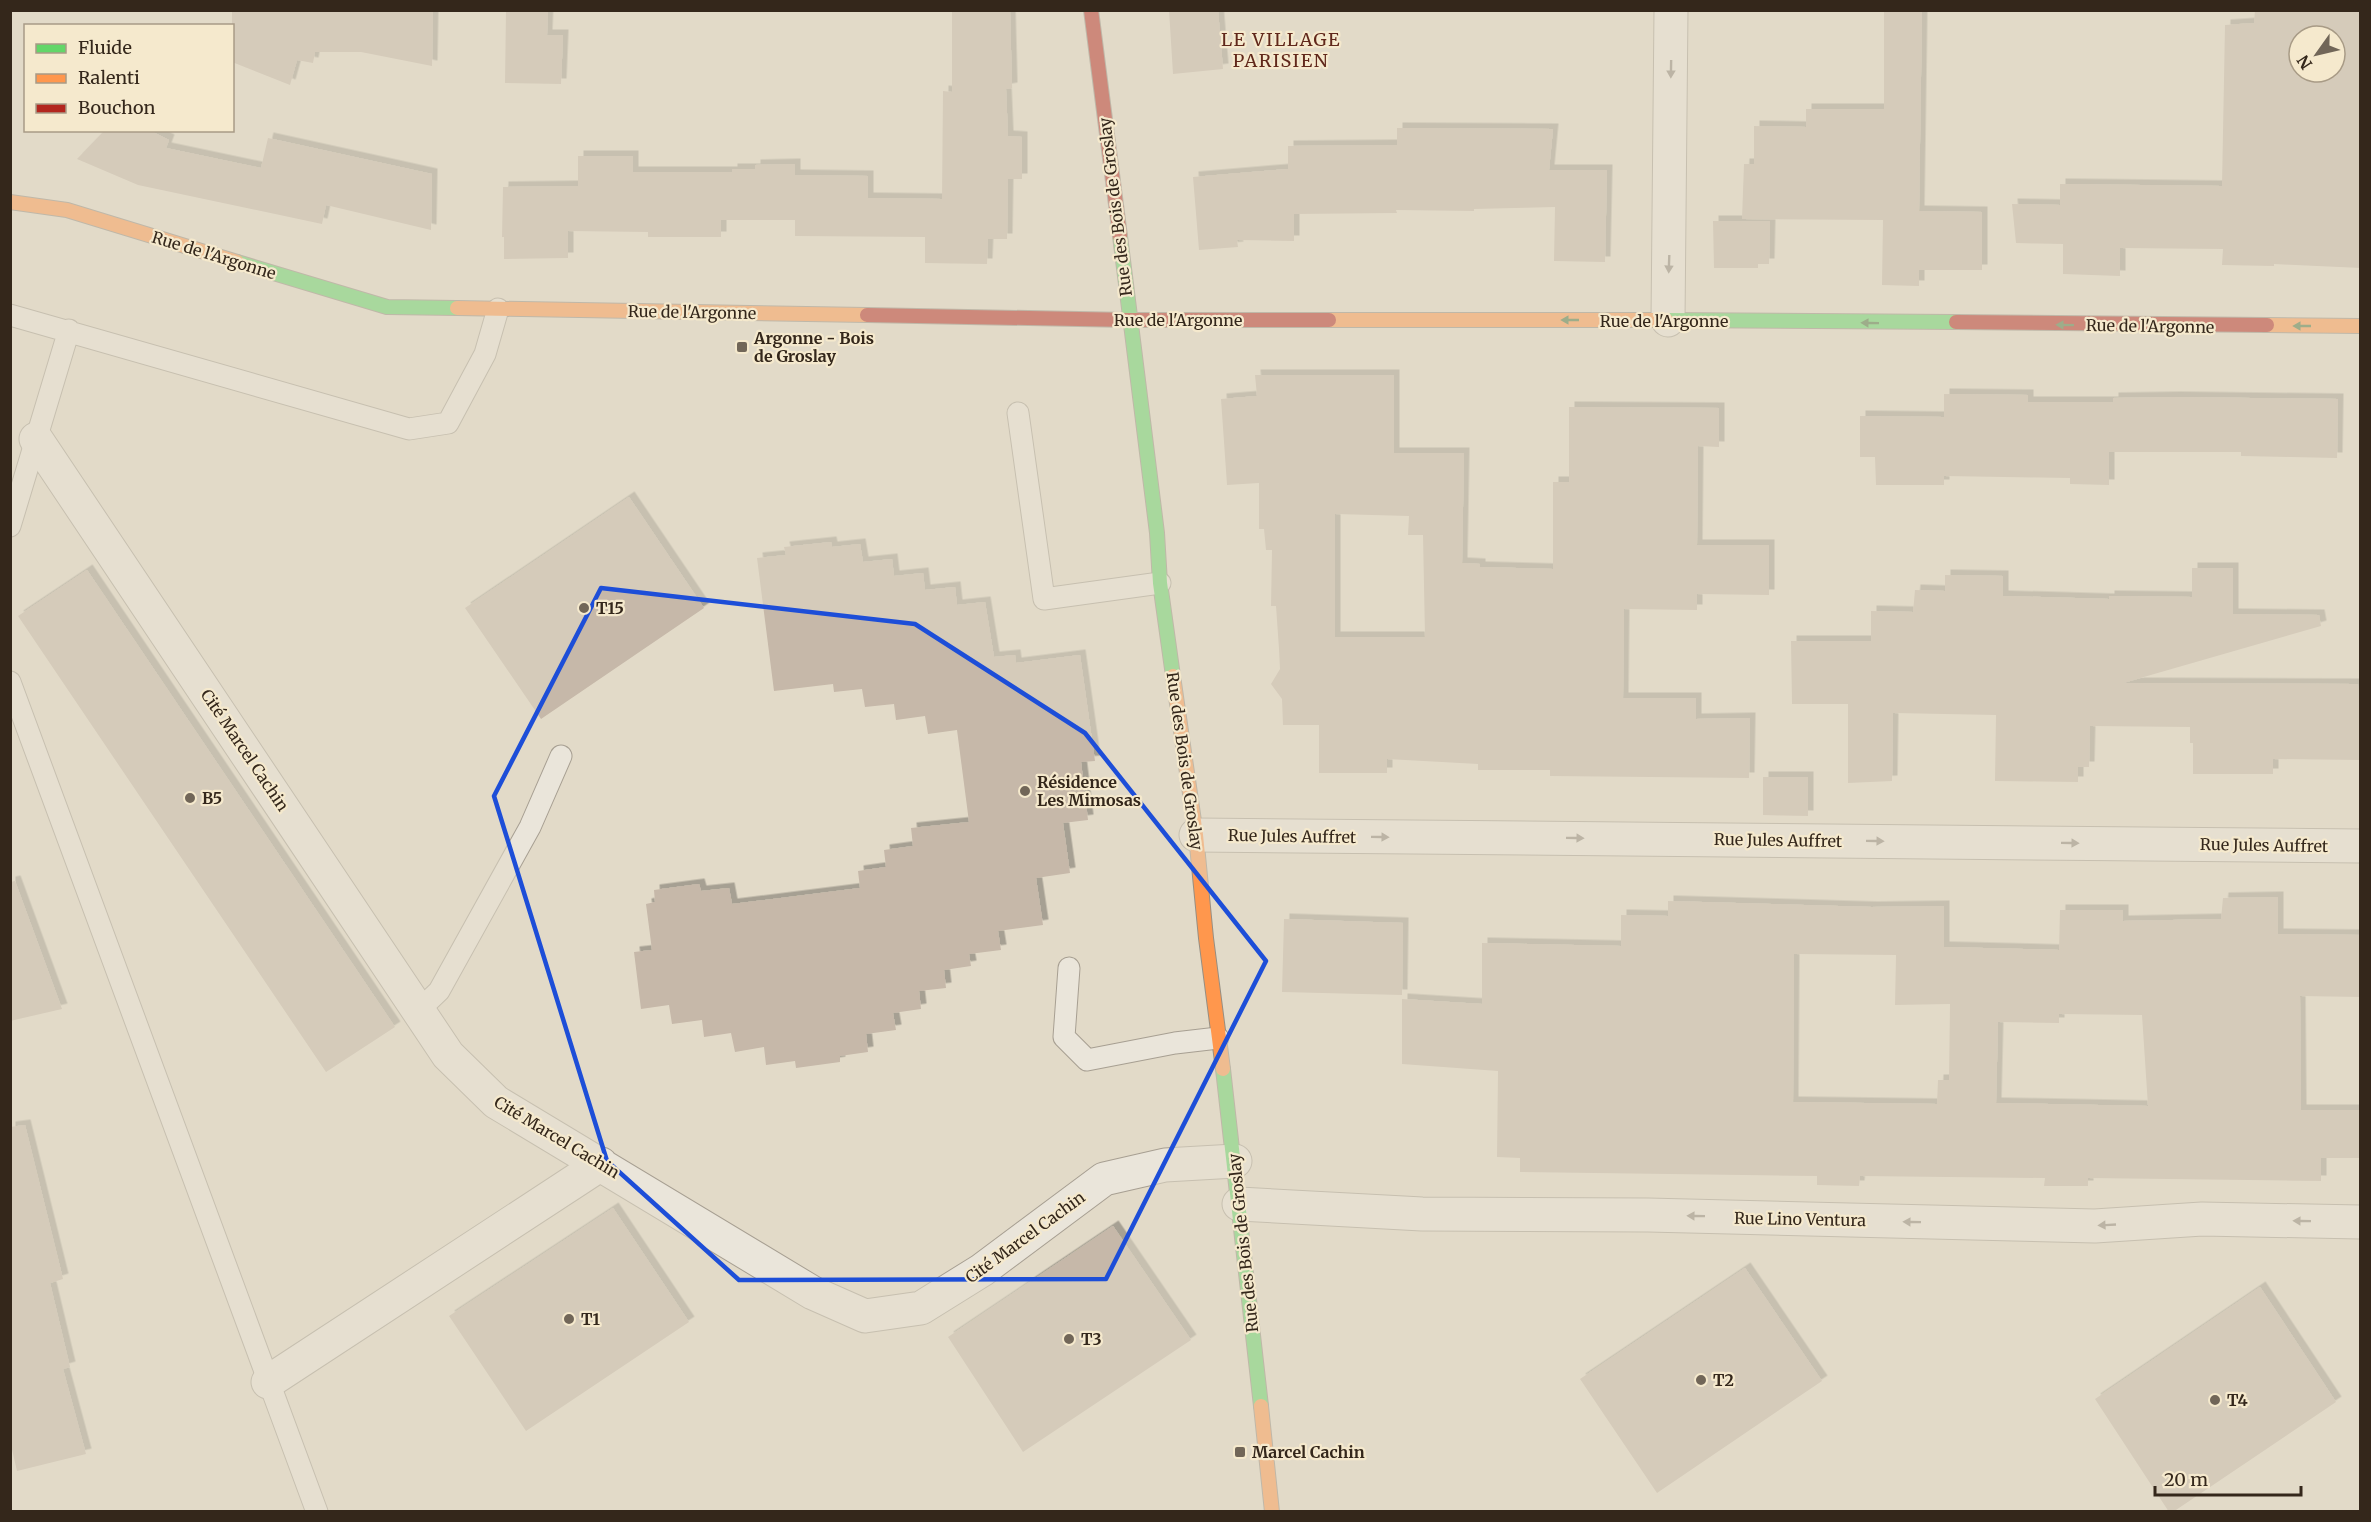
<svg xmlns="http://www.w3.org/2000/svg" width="2371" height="1522" font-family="Merriweather,serif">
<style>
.building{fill:#c6b8a9;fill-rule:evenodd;filter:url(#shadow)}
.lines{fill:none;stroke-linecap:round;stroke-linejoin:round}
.lane-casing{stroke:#a79f92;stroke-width:23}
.street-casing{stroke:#a79f92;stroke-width:35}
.fast-casing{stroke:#968e82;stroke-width:16}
.slow-casing{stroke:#968e82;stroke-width:16}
.jam-casing{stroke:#968e82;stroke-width:16}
.lane{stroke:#eae5da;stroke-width:21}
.street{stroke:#eae5da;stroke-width:33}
.fast{stroke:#63d668;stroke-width:14}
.slow{stroke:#ff974d;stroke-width:14}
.jam{stroke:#b3261e;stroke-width:14}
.oneway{fill:#8f867a}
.oneway2{fill:#49763e}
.marked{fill:none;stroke:#1d4ed8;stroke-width:4.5;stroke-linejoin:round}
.poi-dot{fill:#716658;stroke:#f5e9cd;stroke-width:2}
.labels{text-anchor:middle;stroke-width:4.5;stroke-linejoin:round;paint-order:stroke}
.street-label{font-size:16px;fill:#34271b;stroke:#f5e9cd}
.poi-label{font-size:16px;font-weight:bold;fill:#34271b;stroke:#f5e9cd;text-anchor:start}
.neighbourhood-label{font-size:18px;letter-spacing:1.5px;fill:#61281b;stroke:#f5e9cd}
</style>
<defs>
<filter id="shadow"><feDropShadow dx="5.5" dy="-5.5" stdDeviation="0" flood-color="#0004"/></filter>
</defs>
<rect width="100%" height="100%" fill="#e2dac8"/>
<path class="building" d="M232 10H433L432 66 361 52H315L313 63 297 60 290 85 232 62Z
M506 10H548L547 35H563L561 84 505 83Z
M952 10H1010L1012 88 1006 89 1008 136 1022 137V179H1008L1007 239H988L987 264 925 263V237L795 236V220H721V237H648V232L568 231V258L504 259V237H502L503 187 578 186V156H633V172H732V169H755V165L795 164V175L868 176V198L942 199 943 91 952 92Z
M1169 10H1218L1223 69 1173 74Z
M1884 10H1922L1919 211 1982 212V270H1919V286L1882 285 1883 220 1742 219 1744 164H1754V126L1806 127V109H1884Z
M2255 10H2361V268L2274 264V266L2222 265 2223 249 2120 248V276L2063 274V244L2016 243 2012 204 2060 205V184L2222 186 2225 25 2254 23ZM2299 36H2335V72H2299Z
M1397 128 1553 129 1549 170H1607L1605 262 1554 261 1555 207 1474 209V211L1396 210 1397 213 1294 214V241L1237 240 1238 247 1199 250 1193 177 1288 169V146L1397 145Z
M105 130H149L169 140 166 148 261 168 268 138 432 174 431 230 326 205 322 224 138 185 77 159Z
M1713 221H1770L1769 264H1758V268H1714Z
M1255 375H1394V453H1464L1462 563 1480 564V567L1553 569V482H1569V407L1719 408V447L1698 446 1697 545H1769V595L1697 594V610L1624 609 1623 698H1696V719L1750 718 1749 778 1550 776V770H1478V764L1387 759V773H1319V725H1283L1282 699 1271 684 1280 669 1279 649 1276 606H1271L1272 550H1266L1264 529H1259V483L1227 485 1221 399 1257 396ZM1335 514 1409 516 1408 535H1423L1425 637H1335Z
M1944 394 2028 395V402H2113V398L2175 397 2338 399 2337 458 2241 456V452H2109V485L2070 484V478L1944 476V485H1876L1875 457H1860V416L1944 417Z
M629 497 704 608 541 719 465 608Z
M831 542 832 547 860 544 863 562 892 559 894 576 923 573 925 590 955 587 957 605 985 602 994 657 1015 655 1016 663 1080 655 1095 761 1081 762 1088 820 1063 823 1070 873 1036 878 1043 925 998 931 1001 950 969 954 971 966 944 970 946 988 919 991 921 1009 893 1013 896 1030 866 1034 868 1052 840 1056V1062L796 1068 795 1061 766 1065 764 1047 735 1052 731 1033 704 1037 702 1020 672 1024 669 1005 641 1009 634 952 652 950 646 904 655 902 654 890 699 884 701 891 729 888 732 904 860 888 858 871 886 867 884 850 913 846 911 828 969 822 957 730 928 734 925 716 896 720 894 704 865 707 862 689 834 692 833 684 774 691 757 558 786 555 784 547Z
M2192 568H2233V614L2319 615 2321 626 2123 683 2358 684 2361 760 2273 759V774H2193V743H2190V727L2090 726 2089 767H2078V782L1995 781 1996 715 1893 713 1892 781 1848 783V704H1792L1791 641H1871V611L1913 612 1915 590 1945 591V575L2003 576V596L2109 599V596L2192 597Z
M87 570 395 1027 326 1072 18 616Z
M1763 777H1808V816L1763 815Z
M15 881 62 1009 10 1021V882Z
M2278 897V934L2361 935V997L2300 996 2301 1110H2361V1158H2321V1181L2088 1178V1186H2044L2045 1178 1860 1176 1859 1186 1817 1185V1176L1520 1172V1158L1497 1157 1498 1071 1402 1064V999L1482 1004V943L1621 946V915L1668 916V901L1872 907 1944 906V947L2059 950 2060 910H2123V921L2221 919 2223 898ZM1794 954 1896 955 1895 1005 1950 1004 1949 1080H1938L1937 1104 1793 1102ZM2059 1014 2142 1015 2148 1106 1996 1103 1998 1022 2059 1023Z
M1284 919 1403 923 1402 995 1282 992Z
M25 1125 63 1279 50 1283 70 1367 63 1369 86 1454 17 1471 10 1441V1127Z
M613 1208 689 1322 526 1431 449 1316Z
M1113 1226 1191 1340 1023 1452 948 1337Z
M1745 1268 1822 1381 1657 1493 1580 1379Z
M2260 1287 2336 1402 2173 1512H2169L2095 1399Z"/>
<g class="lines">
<g class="lane-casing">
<path id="lane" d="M10 315 409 429 448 423 485 354 498 309
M1018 413 1044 599 1160 583
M10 526 69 330
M10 682 317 1512
M1069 968 1064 1037 1087 1060 1175 1043 1218 1038
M418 1011 439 991 530 827 561 756"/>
</g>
<g class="street-casing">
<path id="street" d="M1668 320 1671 10
M36 439 448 1055 496 1102 813 1293 865 1316 921 1308 982 1270 1104 1179 1165 1165 1235 1161
M1196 835 2360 846
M1239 1204 1422 1214 1648 1215 2095 1226 2202 1219 2360 1222
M268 1382 601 1164"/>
</g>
<g class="fast-casing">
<path id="fast" d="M1120 236 1157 533 1160 583 1173 676
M237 262 387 307 457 308
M1666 320 1956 322
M1223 1069 1261 1406"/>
</g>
<g class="slow-casing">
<path id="slow" d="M10 202 67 210 237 262
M457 308 867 315
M1329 320H1666
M2267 325 2360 326
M1173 676 1196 835 1206 938 1223 1069
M1261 1406 1272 1512"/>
</g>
<g class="jam-casing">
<path id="jam" d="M1091 10 1120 236
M867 315 1129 320H1329
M1956 322 2267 325"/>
</g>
<use href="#lane" class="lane"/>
<use href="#street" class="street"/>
<use href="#fast" class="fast"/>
<use href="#slow" class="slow"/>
<use href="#jam" class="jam"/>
</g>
<defs><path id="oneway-solid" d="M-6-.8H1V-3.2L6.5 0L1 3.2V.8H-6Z" transform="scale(1.5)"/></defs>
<g class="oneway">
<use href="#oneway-solid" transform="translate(1671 69) rotate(91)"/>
<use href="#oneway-solid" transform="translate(1669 264) rotate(92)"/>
<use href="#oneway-solid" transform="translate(1380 837) rotate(1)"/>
<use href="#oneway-solid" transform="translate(1575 838) rotate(1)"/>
<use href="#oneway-solid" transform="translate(1875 841) rotate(1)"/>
<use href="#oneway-solid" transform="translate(2070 843) rotate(1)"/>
<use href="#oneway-solid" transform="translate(1696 1216) rotate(-179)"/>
<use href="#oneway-solid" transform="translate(2302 1221) rotate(-179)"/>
<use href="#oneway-solid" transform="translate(1912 1222) rotate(-179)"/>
<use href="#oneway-solid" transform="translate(2107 1225) rotate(177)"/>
</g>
<g class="oneway2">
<use href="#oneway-solid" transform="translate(1570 320) rotate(-180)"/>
<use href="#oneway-solid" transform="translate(1870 323) rotate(-179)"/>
<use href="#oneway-solid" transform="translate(2065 325) rotate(-179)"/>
<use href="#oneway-solid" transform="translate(2302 326) rotate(-180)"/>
</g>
<path d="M0 0H2371V1522H0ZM601 588 915 624 1085 733 1266 961 1106 1279 739 1280 607 1161 494 796Z" fill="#e2dac8" fill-opacity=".55" fill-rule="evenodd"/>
<path class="marked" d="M601 588 915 624 1085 733 1266 961 1106 1279 739 1280 607 1161 494 796Z"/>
<g class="poi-dot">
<rect x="736" y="341" width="12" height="12" rx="3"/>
<circle cx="584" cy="608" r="6"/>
<circle cx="1025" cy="791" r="6"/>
<circle cx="190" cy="798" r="6"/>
<circle cx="569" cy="1319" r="6"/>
<circle cx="1069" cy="1339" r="6"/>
<circle cx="1701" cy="1380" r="6"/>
<circle cx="2215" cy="1400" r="6"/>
<rect x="1234" y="1446" width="12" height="12" rx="3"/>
</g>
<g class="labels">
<g class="street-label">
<text transform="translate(1115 207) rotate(-97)" y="6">Rue des Bois de Groslay</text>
<text transform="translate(214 255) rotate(17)" y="6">Rue de l'Argonne</text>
<text transform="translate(692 312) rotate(1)" y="6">Rue de l'Argonne</text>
<text x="1178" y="326">Rue de l'Argonne</text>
<text x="1664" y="327">Rue de l'Argonne</text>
<text transform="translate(2150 326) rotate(1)" y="6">Rue de l'Argonne</text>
<text transform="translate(245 750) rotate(56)" y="6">Cité Marcel Cachin</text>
<text transform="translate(1185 761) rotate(82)" y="6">Rue des Bois de Groslay</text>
<text transform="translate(1292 836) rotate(1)" y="6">Rue Jules Auffret</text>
<text transform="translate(1778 840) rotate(1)" y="6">Rue Jules Auffret</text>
<text transform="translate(2264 845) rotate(1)" y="6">Rue Jules Auffret</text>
<text transform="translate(557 1137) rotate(31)" y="6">Cité Marcel Cachin</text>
<text transform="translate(1800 1219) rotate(1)" y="6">Rue Lino Ventura</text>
<text transform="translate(1025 1237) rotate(-36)" y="6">Cité Marcel Cachin</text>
<text transform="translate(1243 1243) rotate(-96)" y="6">Rue des Bois de Groslay</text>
</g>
<g class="poi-label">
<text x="754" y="344">Argonne - Bois<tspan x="754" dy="18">de Groslay</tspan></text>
<text x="596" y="614">T15</text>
<text x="1037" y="788">Résidence<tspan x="1037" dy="18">Les Mimosas</tspan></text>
<text x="202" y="804">B5</text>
<text x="581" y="1325">T1</text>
<text x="1081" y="1345">T3</text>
<text x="1713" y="1386">T2</text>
<text x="2227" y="1406">T4</text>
<text x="1252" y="1458">Marcel Cachin</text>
</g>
<g class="neighbourhood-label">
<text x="1281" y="46">LE VILLAGE<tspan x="1281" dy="21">PARISIEN</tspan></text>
</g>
</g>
<rect width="2371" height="1522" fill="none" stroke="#34271b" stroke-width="24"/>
<rect x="24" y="24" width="210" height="108" fill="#f5e9cd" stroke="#a89b86" stroke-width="1.5"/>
<rect x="36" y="44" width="30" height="9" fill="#63d668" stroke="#a89b86" stroke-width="1.5"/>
<text x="78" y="54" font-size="18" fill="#34271b">Fluide</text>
<rect x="36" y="74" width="30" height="9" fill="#ff974d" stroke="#a89b86" stroke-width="1.5"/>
<text x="78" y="84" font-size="18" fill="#34271b">Ralenti</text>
<rect x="36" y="104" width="30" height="9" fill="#b3261e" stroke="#a89b86" stroke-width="1.5"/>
<text x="78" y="114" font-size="18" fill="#34271b">Bouchon</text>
<g transform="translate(2317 54) rotate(236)"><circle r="28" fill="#f5e9cd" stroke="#a89b86" stroke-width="1.5"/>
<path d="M0-4.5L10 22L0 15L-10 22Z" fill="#716658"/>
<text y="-9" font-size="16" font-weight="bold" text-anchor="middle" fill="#34271b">N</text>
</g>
<path d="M2155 1486v9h146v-9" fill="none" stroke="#34271b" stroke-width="3"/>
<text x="2164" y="1486" font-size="18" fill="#34271b" stroke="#f5e9cd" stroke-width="4.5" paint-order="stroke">20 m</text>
</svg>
